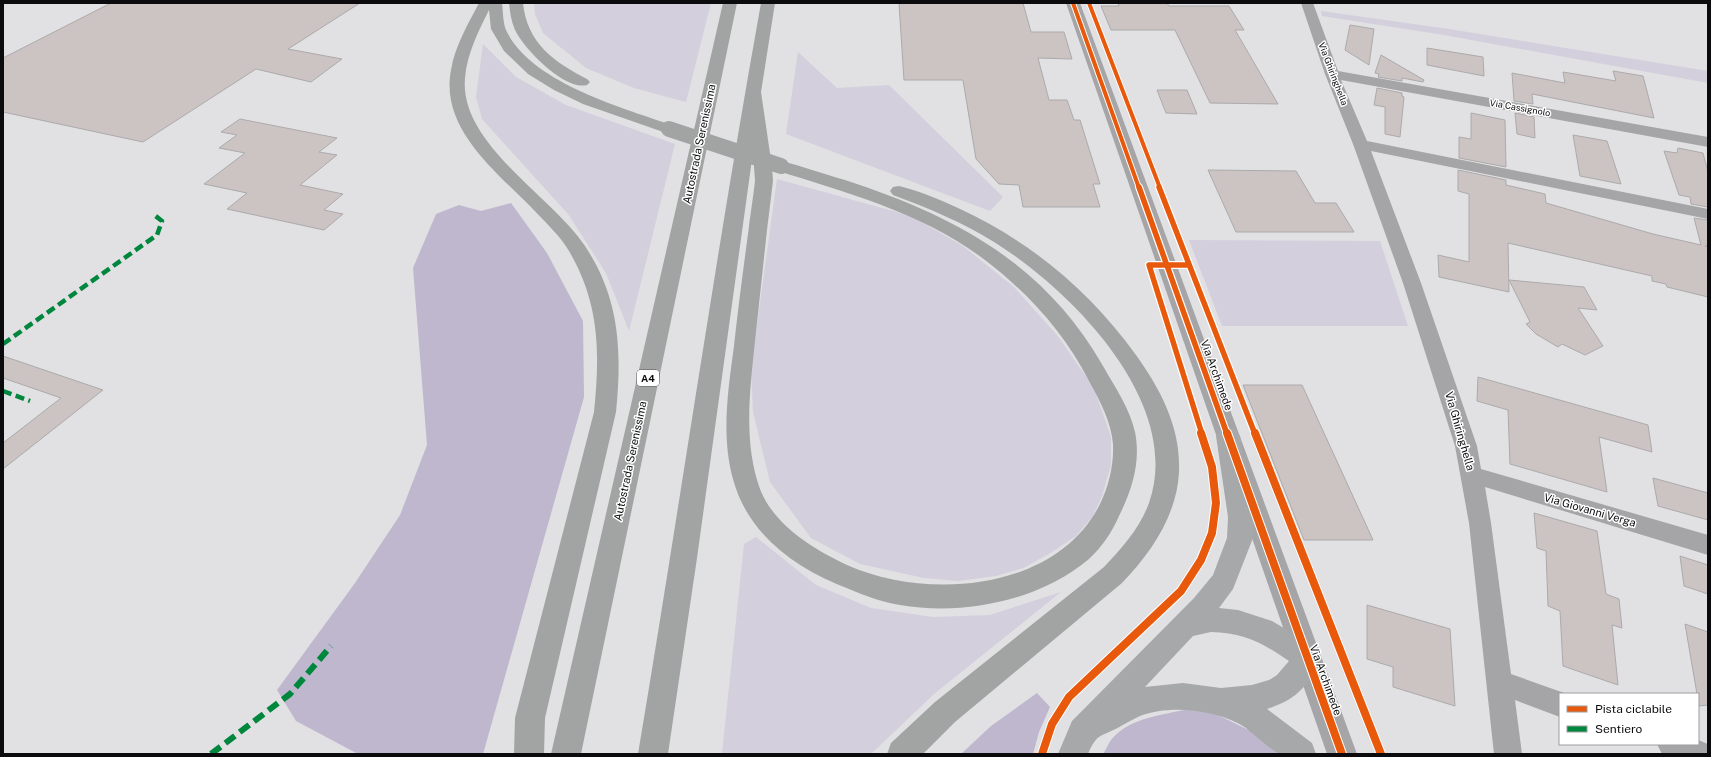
<svg xmlns="http://www.w3.org/2000/svg" width="1711" height="757" font-family="'Public Sans',sans-serif">
<style>
.green{fill:#d3cfdd}
.forest{fill:#beb7cd}
.building{fill:#ccc3c3;stroke:#acaaab}
.lines{fill:none;stroke-linecap:round;stroke-linejoin:round}
.minor{fill:#a5a4a6;fill-rule:evenodd}
.tertiary{fill:#a5a4a6;fill-rule:evenodd}
.primary{fill:#a7a8a9;fill-rule:evenodd}
.motorway{fill:#a2a4a3;fill-rule:evenodd}
.motorway-bridge{stroke:#a2a4a3;stroke-width:16}
.quiet-far1{stroke:#00873e;stroke-width:4.5;stroke-dasharray:9 4.5;stroke-linecap:butt}
.quiet{stroke:#00873e;stroke-width:6;stroke-dasharray:12 6;stroke-linecap:butt}
.cycleway-far2-casing{stroke:#fff;stroke-width:6}
.cycleway-far1-casing{stroke:#fff;stroke-width:8}
.cycleway-casing{stroke:#fff;stroke-width:10}
.cycleway-far2{stroke:#e8590c;stroke-width:4}
.cycleway-far1{stroke:#e8590c;stroke-width:5.5}
.cycleway{stroke:#e8590c;stroke-width:8}
.labels{text-anchor:middle;stroke-width:3;stroke-linejoin:round;paint-order:stroke}
.far-street-label{font-size:9px;fill:#0b0b0d;stroke:#fff}
.shield{fill:#fff;stroke:#545456;stroke-width:1}
.shield-label{font-size:10px;font-weight:bold;fill:#0b0b0d}
.street-label{font-size:11px;fill:#0b0b0d;stroke:#fff}
</style>
<rect width="100%" height="100%" fill="#e1e0e3"/>
<path class="green" d="M534 3H711L686 102 634 88 586 68 543 33 535 14Z
M1321 11 1449 29 1708 71V83L1444 35 1322 16Z
M483 44 516 77 566 105 675 144 629 331 606 273 568 214 482 119 476 97Z
M798 52 837 88 889 85 1003 197 990 211 786 134Z
M777 179 911 216 963 246 1014 287 1057 335 1094 388 1111 437V465L1102 496 1093 516 1076 536 1049 554 1023 568 996 576 958 581 924 578 860 564 811 538 770 482 753 412 751 368Z
M1189 240 1380 241 1408 326H1222Z
M756 537 816 585 871 608 933 617 990 615 1061 592 934 694 871 754H722L744 544Z"/>
<path class="forest" d="M511 203 547 253 583 321 584 397 483 754H358L296 721 277 690 355 583 400 515 427 445 413 268 436 214 459 205 481 211Z
M1037 693 1050 707 1039 732 1033 754H961L991 726Z
M1189 709H1204L1222 717 1269 740 1282 754H1103C1106 750 1108 744 1111 740 1130 717 1163 715 1189 709Z"/>
<path class="building" d="M111 3H360L288 49 342 59 311 82 256 69 143 142 3 112V58Z
M899 3H1023L1031 32H1064L1072 59 1038 58 1049 100H1067L1074 120H1080L1100 184H1093L1100 207H1023L1019 185 999 184 976 159 963 80H904Z
M1118 3H1167L1169 6H1229L1244 30H1235L1278 104 1210 103 1175 30H1111L1101 6H1119Z
M1350 25 1374 29 1369 65 1345 50Z
M1427 48 1483 57 1484 76 1427 65Z
M1381 55 1424 80 1423 82 1402 78V81L1378 77 1379 74 1375 73Z
M1613 71 1643 76 1654 118 1532 94 1533 104 1514 101 1512 73 1565 83 1563 72 1616 81Z
M1377 88 1402 93V96L1404 97 1400 137 1385 134V107L1374 105Z
M1157 90H1187L1197 114 1166 113Z
M1471 113 1505 120 1506 167 1459 158V137L1471 139Z
M1515 113 1534 117 1535 138 1517 134Z
M240 119 337 138 319 152 337 155 300 185 343 194 324 210 343 214 324 230 227 209 247 193 204 184 245 153 219 148 237 135 221 132Z
M1573 135 1607 141 1621 184 1580 176Z
M1678 148 1703 153 1708 172V207L1691 204 1690 197 1679 195 1664 151 1677 153Z
M1208 170 1296 171 1315 203H1336L1354 232H1236Z
M1458 170 1506 180V185L1545 194 1546 203 1653 234 1701 245 1694 218 1708 220V246H1705L1708 247V297L1667 287 1666 284 1652 281V276L1508 243 1509 292 1439 277 1438 255 1469 262V194L1458 191Z
M1509 280 1584 287 1597 310 1578 308 1603 346 1585 355 1562 344 1558 347 1536 334 1526 324 1530 322Z
M3 356 103 390 3 469V443L61 398 3 378Z
M1478 377 1648 425 1652 452 1599 437 1607 492 1510 464 1508 410 1477 401Z
M1243 385H1302L1373 540H1304Z
M1653 478 1708 493V520L1658 506Z
M1534 513 1597 531 1606 594 1619 599 1622 628 1612 625 1618 685 1563 666 1560 611 1548 606 1546 551 1537 548Z
M1680 556 1708 565V594L1684 586Z
M1367 605 1450 629 1455 706 1393 687V667L1367 659Z
M1685 624 1708 632V705L1699 706 1698 694H1697Z"/>
<g class="lines">
<path class="minor" d="M1301 3H1313L1338 71 1708 137V147L1341 80 1367 141 1708 209V219L1371 151 1421 283 1477 446 1481 469 1708 535V555L1485 487 1491 523 1511 674 1567 694H1560V717L1515 700 1522 754H1494L1469 523 1455 446 1403 283 1353 144 1325 74Z
M1698 740 1708 744V754H1662L1657 744H1698Z"/>
<path class="tertiary" d="M1066 3H1080L1357 754H1327Z"/>
<path class="primary" d="M1228 427 1236 430 1240 436 1254 517 1253 538 1233 589 1219 608 1238 610 1272 621 1317 648 1321 657C1309 685 1298 699 1267 709L1312 743 1316 754C1305 754 1291 756 1280 754 1275 753 1252 733 1246 728 1219 710 1171 704 1140 716 1133 719 1127 723 1121 726 1102 737 1097 732 1088 754H1058L1072 721 1194 598 1213 575 1227 538 1228 517 1216 436 1220 430ZM1211 632C1244 633 1263 643 1289 661L1277 675 1269 680 1252 685 1221 688 1183 683 1145 687 1193 636Z"/>
<path class="motorway" d="M479 3H502C503 11 503 23 506 30 531 83 623 108 675 126L677 129 675 132 669 134 583 104 554 90 528 74 504 51 491 29 489 10C478 32 467 54 465 78 459 144 552 196 585 246 620 299 622 351 616 412L545 718 544 754H514L515 718 594 412C600 353 600 304 569 251 559 234 542 219 529 205 493 169 440 127 451 70 455 46 468 24 479 3Z
M509 3H523C527 43 554 62 587 79L590 82 587 85C565 91 524 49 515 30 511 21 510 12 509 3Z
M723 3H737L581 754H551Z
M761 3H775L761 92 772 167 773 181C771 197 769 214 767 230 763 267 759 304 755 341 750 390 743 442 760 489 774 525 813 549 847 565 927 601 1057 591 1100 504 1109 486 1114 464 1113 444 1111 421 1100 401 1089 381 1064 332 1028 293 985 260 923 213 848 193 775 170L772 166 775 162 781 161C802 166 824 174 845 180 955 216 1044 263 1103 366 1115 387 1130 409 1135 432 1141 462 1132 490 1119 516 1112 532 1102 547 1089 559 1039 601 963 616 900 605 882 602 865 596 849 589 796 569 748 535 733 479 721 436 728 390 734 346 738 309 743 271 748 234 750 216 753 199 755 181L753 152 697 558 668 754H638C680 504 716 253 761 3Z
M899 186C919 191 939 199 958 208 1030 241 1090 291 1136 355 1161 390 1181 428 1179 472 1177 515 1151 553 1122 583L955 722 923 754H887L891 743 935 702 1104 567C1122 548 1140 528 1149 503 1184 403 1071 290 994 242 962 222 928 208 893 195L890 191 893 187Z"/>
<path class="motorway-bridge" d="M669 129 781 166"/>
<path class="quiet-far1" d="M3 344 157 235 162 221 153 214
M3 391 30 401"/>
<path class="quiet" d="M211 754 290 694 331 646"/>
<g class="cycleway-far2-casing">
<path id="cycleway-far2" d="M1073 3 1139 188
M1089 3 1160 188"/>
</g>
<g class="cycleway-far1-casing">
<path id="cycleway-far1" d="M1139 187 1227 434
M1159 187 1255 434
M1189 265H1149L1202 434"/>
</g>
<g class="cycleway-casing">
<path id="cycleway" d="M1227 433 1342 754
M1255 433 1381 754
M1042 754 1052 724 1069 697 1181 591 1201 560 1212 533 1216 503 1212 467 1201 433"/>
</g>
<use href="#cycleway-far2" class="cycleway-far2"/>
<use href="#cycleway-far1" class="cycleway-far1"/>
<use href="#cycleway" class="cycleway"/>
</g>
<g class="labels">
<g class="far-street-label">
<text transform="translate(1333 74) rotate(69)" y="3">Via Ghiringhella</text>
<text transform="translate(1520 108) rotate(10)" y="3">Via Cassignolo</text>
</g>
<rect class="shield" x="637" y="370" width="22" height="16" rx="3"/>
<g class="shield-label">
<text x="648" y="382">A4</text>
</g>
<g class="street-label">
<text transform="translate(699 144) rotate(-78)" y="4">Autostrada Serenissima</text>
<text transform="translate(1217 375) rotate(70)" y="4">Via Archimede</text>
<text transform="translate(1460 431) rotate(74)" y="4">Via Ghiringhella</text>
<text transform="translate(630 461) rotate(-78)" y="4">Autostrada Serenissima</text>
<text transform="translate(1590 510) rotate(16)" y="4">Via Giovanni Verga</text>
<text transform="translate(1326 680) rotate(70)" y="4">Via Archimede</text>
</g>
</g>
<rect width="1711" height="757" fill="none" stroke="#0b0b0d" stroke-width="8"/>
<rect x="1559" y="693" width="140" height="52" fill="#ffffff" stroke="#9d9d9e"/>
<rect x="1567" y="706" width="20" height="6" fill="#e8590c" stroke="#9d9d9e"/>
<text x="1595" y="713" font-size="12" fill="#0b0b0d">Pista ciclabile</text>
<rect x="1567" y="726" width="20" height="6" fill="#00873e" stroke="#9d9d9e"/>
<text x="1595" y="733" font-size="12" fill="#0b0b0d">Sentiero</text>
</svg>
